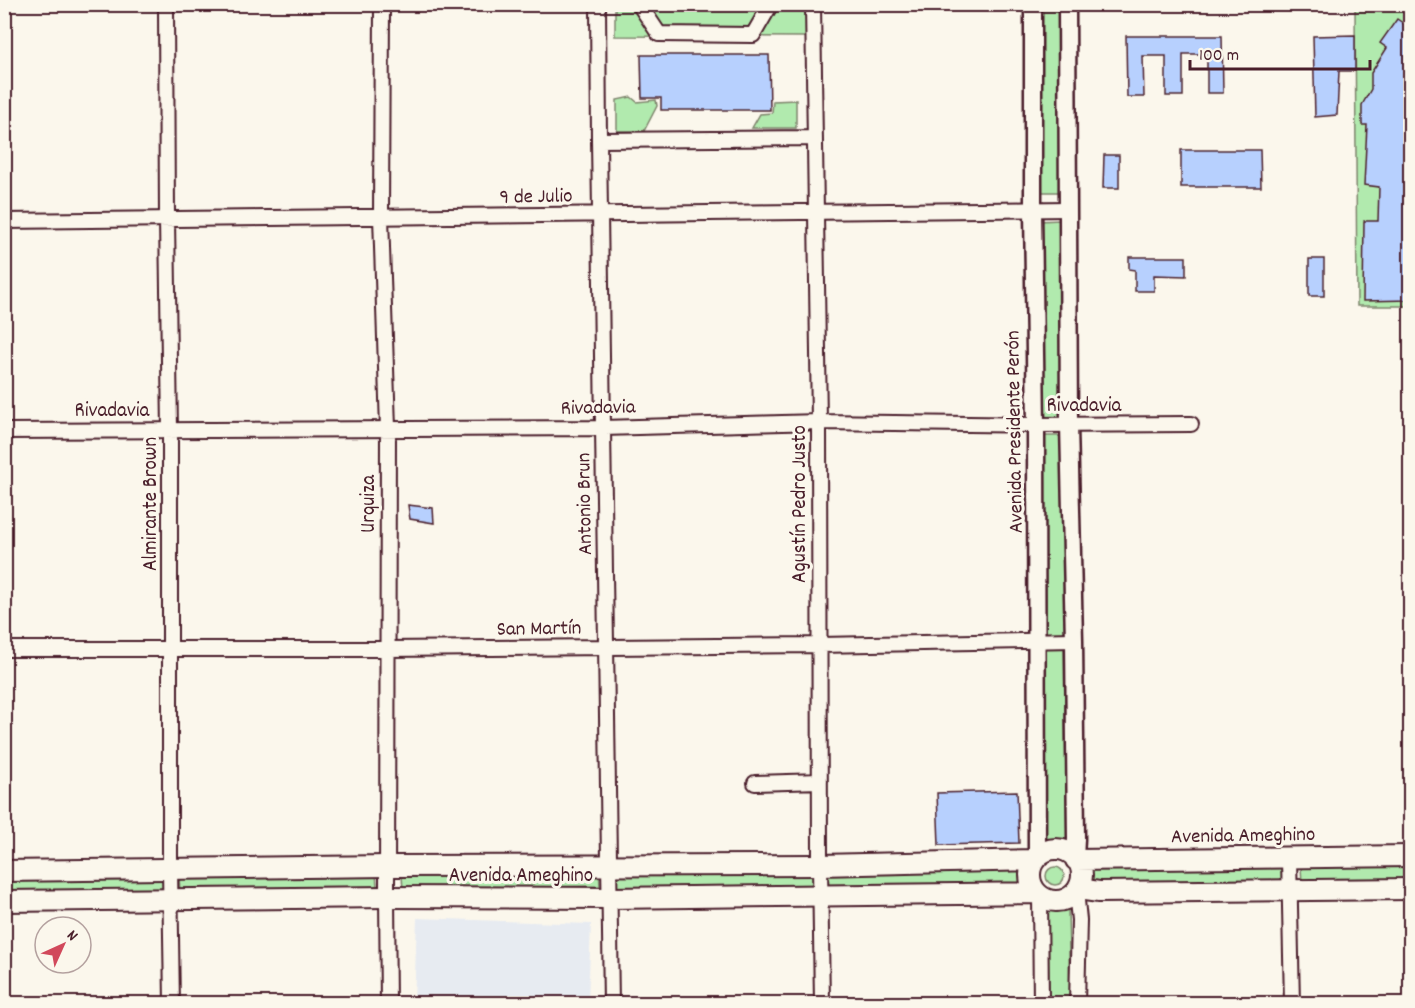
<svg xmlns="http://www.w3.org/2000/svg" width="1415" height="1008" font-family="Dekko,sans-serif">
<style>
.built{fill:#e7ebf1}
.green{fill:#b1eaae;stroke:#7e846c;stroke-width:1.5}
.building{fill:#b7d0fe;stroke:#4a1f2b;stroke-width:1.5}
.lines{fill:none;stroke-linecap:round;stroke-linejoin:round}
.minor-casing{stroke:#4a1f2b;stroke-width:18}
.major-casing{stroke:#4a1f2b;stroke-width:21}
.highway-casing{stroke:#4a1f2b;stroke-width:24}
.minor{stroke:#fbf7ec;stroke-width:14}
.major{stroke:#fbf7ec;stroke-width:16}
.highway{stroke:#fbf7ec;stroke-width:20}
.labels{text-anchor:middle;stroke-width:6;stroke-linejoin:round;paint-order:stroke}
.street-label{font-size:21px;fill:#4a1f2b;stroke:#fbf7ec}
</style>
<rect width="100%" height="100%" fill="#fbf7ec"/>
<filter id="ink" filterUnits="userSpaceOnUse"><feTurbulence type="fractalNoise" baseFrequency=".0167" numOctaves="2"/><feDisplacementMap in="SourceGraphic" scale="12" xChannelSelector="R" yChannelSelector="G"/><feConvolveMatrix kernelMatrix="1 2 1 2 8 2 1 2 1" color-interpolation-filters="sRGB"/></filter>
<g filter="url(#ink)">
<path class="built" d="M417 918 591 924 588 1003H414Z"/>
<path class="green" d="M615 5H806V37L615 36Z
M1355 5H1410V306H1357Z
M1058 6 1060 192H1041L1039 7Z
M631 97 637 102 656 100 657 106 644 131H617V100Z
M796 100V128H752L760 114 772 113 773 101Z
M1060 220 1063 418 1042 419 1039 221Z
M1042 436H1063L1066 634H1045Z
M1043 648H1064L1067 846H1046Z
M1284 865V881L1087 885V870Z
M1410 865V880L1302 883 1301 867Z
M1046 876a9 9 0 1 1 18 0a9 9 0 1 1-18 0Z
M599 870 600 886 403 890 402 875Z
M1025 870V885L828 889V874Z
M376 872 377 887 180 892 179 876Z
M813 872V887L616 891V876Z
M166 875V890L5 893 4 878Z
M1068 908 1070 1003H1049L1048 909Z"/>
<path class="building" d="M1397 19 1410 28V113L1407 118 1410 147H1404L1405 178H1410V300L1363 301 1364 221H1378L1379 187 1364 185 1367 125H1362V105L1371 89V73L1387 48 1380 43Z
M1355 35V71H1339L1337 115 1315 117 1313 36Z
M1126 36H1222L1223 93H1207V54H1183V96H1166V56H1143L1144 97H1127Z
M641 55H769L770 110H661V98H642Z
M1181 150H1260L1261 187H1181Z
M1104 155H1119V188H1103Z
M1129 257H1186V276L1154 275V291H1135V270L1129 269Z
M1309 259H1324V296H1309Z
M408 505 433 508 434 523 410 519Z
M1017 791 1019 843 939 845 937 793Z"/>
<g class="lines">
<g class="minor-casing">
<path id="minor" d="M166 4 167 219 170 430V868L172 1004
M382 4 381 217 388 428 387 897 388 1004
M598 4 599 140 611 1004
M639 4 659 34 753 35 771 4
M813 4 819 422 820 865 822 1004
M599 140 814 138
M4 221 1068 209
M4 431 603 428 819 422 1036 425 1191 424
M4 649H388L820 645 1074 640
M755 783 820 781
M1289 858 1292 1004
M1076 891 1079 920 1077 1004
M1040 895 1041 1004"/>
</g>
<g class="major-casing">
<path id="major" d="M1033 4V210L1036 425 1037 859
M1067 4 1069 425 1074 640 1076 839 1075 858"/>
</g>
<g class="highway-casing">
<path id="highway" d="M1030 875a26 26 0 1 1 52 0a26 26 0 1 1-52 0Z
M1076 860 1410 856
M4 871 388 866 820 865 1035 860
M1078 889 1099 892 1410 889
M4 901 387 897 610 898 1037 893"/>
</g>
<use href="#minor" class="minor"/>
<use href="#major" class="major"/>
<use href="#highway" class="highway"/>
</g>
</g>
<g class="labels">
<g class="street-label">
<text transform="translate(536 195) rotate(-1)" y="7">9 de Julio</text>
<text x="1084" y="411">Rivadavia</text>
<text transform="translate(598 406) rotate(-1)" y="7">Rivadavia</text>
<text x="112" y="416">Rivadavia</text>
<text transform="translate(1013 432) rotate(-91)" y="7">Avenida Presidente Perón</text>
<text transform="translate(149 504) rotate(-90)" y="7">Almirante Brown</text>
<text transform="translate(367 504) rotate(-90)" y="7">Urquiza</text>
<text transform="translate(583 504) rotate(-91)" y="7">Antonio Brun</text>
<text transform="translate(798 504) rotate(-90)" y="7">Agustín Pedro Justo</text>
<text transform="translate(539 627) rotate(-1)" y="7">San Martín</text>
<text transform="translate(1243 834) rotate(-1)" y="7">Avenida Ameghino</text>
<text x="521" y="881">Avenida Ameghino</text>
</g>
</g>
<rect width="1415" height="1008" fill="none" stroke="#fbf7ec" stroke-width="24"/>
<rect x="12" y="12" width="1391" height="984" fill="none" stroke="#4a1f2b" stroke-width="2" filter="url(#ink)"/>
<g transform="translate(63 945) rotate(45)"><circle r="28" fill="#fbf7ec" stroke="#b4a19f" stroke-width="1.5"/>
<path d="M0-4.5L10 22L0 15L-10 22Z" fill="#d1495b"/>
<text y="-9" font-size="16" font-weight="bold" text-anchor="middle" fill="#4a1f2b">N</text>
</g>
<path d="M1190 60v9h180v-9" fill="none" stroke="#4a1f2b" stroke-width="3"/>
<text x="1199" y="60" font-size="18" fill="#4a1f2b" stroke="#fbf7ec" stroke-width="4.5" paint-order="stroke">100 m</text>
</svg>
